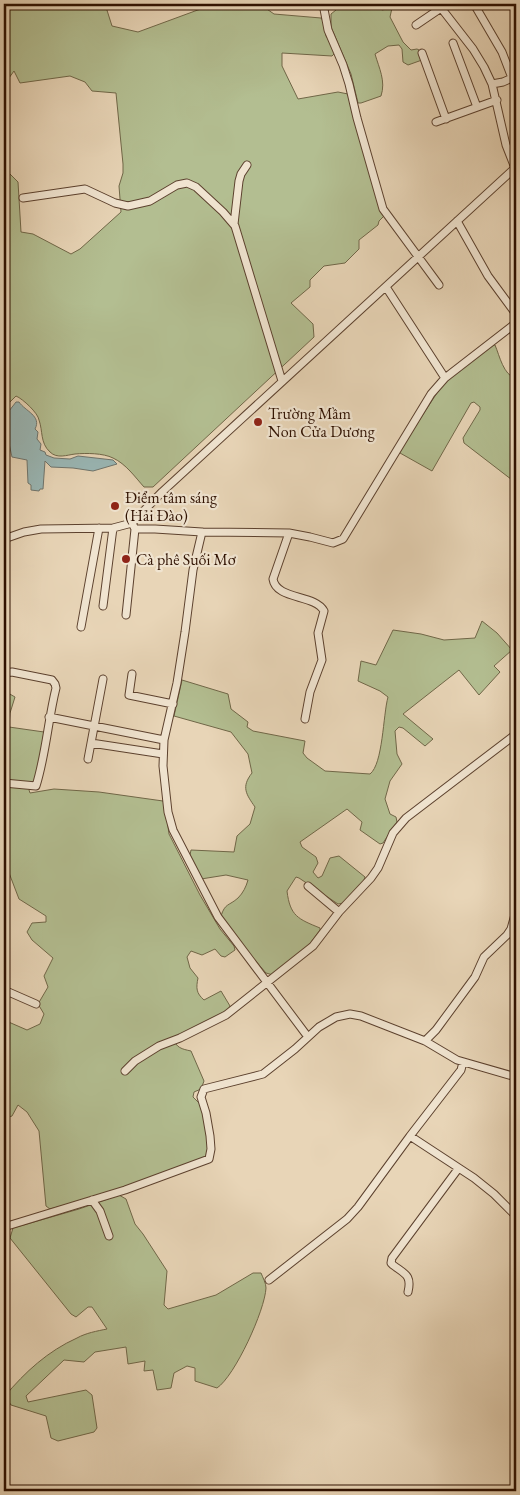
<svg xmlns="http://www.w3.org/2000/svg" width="520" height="1495" font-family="'EB Garamond',serif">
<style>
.green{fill:#b3be91;stroke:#706748}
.water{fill:#99b7b6;stroke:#6e746d}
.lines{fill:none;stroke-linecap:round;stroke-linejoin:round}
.minor-casing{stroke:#5c412e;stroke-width:9}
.minor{stroke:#f0e4d0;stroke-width:7}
.poi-dot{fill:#8f2418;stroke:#f0e4d0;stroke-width:2}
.labels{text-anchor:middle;stroke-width:4.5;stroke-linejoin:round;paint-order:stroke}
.poi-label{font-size:16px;fill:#2e1000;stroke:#f0e4d0;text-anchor:start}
</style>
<rect width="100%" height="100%" fill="#e8d5b7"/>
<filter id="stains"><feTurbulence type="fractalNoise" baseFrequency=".004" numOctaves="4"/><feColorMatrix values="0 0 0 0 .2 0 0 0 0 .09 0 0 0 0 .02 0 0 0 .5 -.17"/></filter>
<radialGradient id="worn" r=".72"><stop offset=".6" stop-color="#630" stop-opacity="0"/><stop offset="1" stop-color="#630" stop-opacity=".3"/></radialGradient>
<path class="green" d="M4 4H105L112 26 138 32 214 4H253L257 7H264L274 14 321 18 324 22 326 36 336 52 332 56 282 53V66L298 99 338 92 348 94 385 215 379 221 378 225 359 240V249L345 263 324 266 310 280V287L291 303 313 324 314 337 153 487H144C135 477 126 464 113 458 103 453 86 453 75 454 67 455 57 459 50 452 40 443 43 431 39 420 38 413 23 399 16 396L4 408V168L18 182 21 232 33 234 71 254 80 249 121 212 119 186 123 173V164L116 93 92 91 85 82 70 76 20 83 14 71 6 82H4Z
M332 4H363L383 10 386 8 387 4H399L392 8 390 17 403 42 411 50 417 49 419 50 422 60 408 65 403 62 402 49 399 45 388 46 375 54C379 68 386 81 381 96L361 103H358L351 74 331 27V14L336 10Z
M490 345H495C500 357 503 374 516 379V483L464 443 463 438 480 410V407L474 402 471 403 432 471 400 453V450L446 379Z
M482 621 497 633 512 650 494 666 500 672 479 695 459 670 403 714 433 739 425 746 403 728 399 727 395 731 397 754 402 764 390 781 385 799 390 814 396 817 397 822 383 843 380 844 360 830 362 822 347 809 300 842 302 847 316 857 318 863 313 872 318 878 322 876 330 858 339 856 365 877 364 880 344 903 338 904 299 878 296 877 287 891C290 916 298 919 320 928V930L308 946 273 975 266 973 242 945 221 916C225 903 229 906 238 898 243 893 246 887 248 880L226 875 201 879 190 855 191 850 234 852 237 836 250 824 255 807C246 794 241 787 252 773L248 754 231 732 174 716 182 680 228 694 231 709 248 722 247 727 253 731 305 741 303 753 307 758 325 771 370 774C383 764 383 715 388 697L380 691 358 681 361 661 376 665 393 630 421 634 444 640 475 638Z
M8 693 15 697 10 713 9 727 44 732C41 751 42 774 29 790L30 793 54 789 99 792 163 801 165 804 169 834 200 895 220 929 234 946 235 950 225 957 221 956 215 949 202 955 191 951 187 957 190 968 198 978C196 988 196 993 204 1000L221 991 230 1006 228 1010 173 1038C176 1048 182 1049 191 1051L204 1081 201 1089 194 1092 193 1097 201 1105 210 1150 208 1157 124 1189 50 1209 46 1206 39 1131 27 1112 18 1105 12 1116 4 1119V1053L8 1042 4 1038V1020L27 1030 40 1024 44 1014 38 1004 48 987 44 976 53 958 32 940 27 932 32 923 46 922V916L19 899 6 865 4 864V694Z
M119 1195 126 1199 135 1224 143 1234 167 1271 164 1305 168 1309 216 1295 253 1273H261C263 1278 266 1283 266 1288 265 1310 235 1376 217 1388L195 1381V1368L187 1366 174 1373 171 1388 157 1390 153 1370 144 1371 145 1361 128 1364 126 1347 95 1352 84 1362 64 1360 26 1396 28 1402 86 1390 92 1395 97 1428 94 1432 58 1441 51 1438 46 1416 11 1405 5 1396C25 1372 48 1351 77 1338 86 1333 97 1331 107 1329L92 1307H88L76 1317 71 1314 10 1238 13 1228 79 1209Z"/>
<path class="water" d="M16 402H19C25 411 42 416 35 429L38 432 37 439 41 444 40 450 45 452 46 455 54 458 70 459 78 456 113 460 117 464 93 471 73 468 51 467 45 461 43 489H40L39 491 31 490V485L28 483 27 460 12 457 8 439 7 430 4 429V415L9 411Z"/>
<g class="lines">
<g class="minor-casing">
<path id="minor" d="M323 4 328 30 343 65 349 84 357 118 383 209 439 285
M438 4 473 49 484 67 492 84 506 145 515 168
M474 4 502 52 512 78 503 82 492 84
M416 25 441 8
M453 43 477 107
M422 53 446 119
M436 122 497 100
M23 198 85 189 115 203 128 206 150 201 177 185 187 183 196 187 223 212 235 226 282 381
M457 221 488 276 516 314
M234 224 239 181 241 174 247 165
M386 287 445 378
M132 523 135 529H155L202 532 289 533 310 537 333 543 343 539 431 394 445 378 516 323
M202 532 193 570 185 632 177 683 164 740 163 766 168 812 173 830 218 917 308 1037
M289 533 273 579C276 600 315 594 324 611L318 633 322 660 310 692 305 719
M4 539 24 532 41 529 113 528 132 523 162 492 516 167
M103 606 113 528
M126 615 135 529
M81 627 99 528
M4 673 12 672 52 680 55 684 56 688C48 720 46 754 36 786L4 783
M132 674 129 695 173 704
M49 717 164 740
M91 743 163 754
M88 759 103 679
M308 886 339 912
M4 990 36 1004
M425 1041 436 1030 475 977 484 957 507 935 511 929 516 911
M125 1071 135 1061 159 1046 180 1038 226 1015 313 946 339 912 371 878 378 868 393 833 406 818 516 734
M410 1136 474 1178 494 1194 516 1216
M92 1200 100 1211 109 1236
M4 1227 125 1190 209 1159 211 1149 210 1136 206 1113 201 1097 204 1089 263 1074 295 1049 319 1027 336 1017 350 1014 361 1016 425 1041 457 1060 516 1077
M269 1280 347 1219 358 1207 410 1136 461 1070 463 1062
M408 1292C412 1275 405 1274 393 1265L391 1263 392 1258 458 1169"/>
</g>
<use href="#minor" class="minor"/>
</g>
<g class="poi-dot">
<circle cx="258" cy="422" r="5"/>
<circle cx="115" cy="506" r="5"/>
<circle cx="126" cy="559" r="5"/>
</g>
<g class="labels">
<g class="poi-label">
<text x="268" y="419">Trường Mầm<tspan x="268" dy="18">Non Cửa Dương</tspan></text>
<text x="125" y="503">Điểm tâm sáng<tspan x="125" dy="18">(Hải Đào)</tspan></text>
<text x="136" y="565">Cà phê Suối Mơ</text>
</g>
</g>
<rect width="520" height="1495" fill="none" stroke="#e8d5b7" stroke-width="20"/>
<rect x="5" y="5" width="510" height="1485" fill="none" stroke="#2e1000" stroke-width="2.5"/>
<rect x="10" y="10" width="500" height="1475" fill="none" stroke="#2e1000"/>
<rect width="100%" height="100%" filter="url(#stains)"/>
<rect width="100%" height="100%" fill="url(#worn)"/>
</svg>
